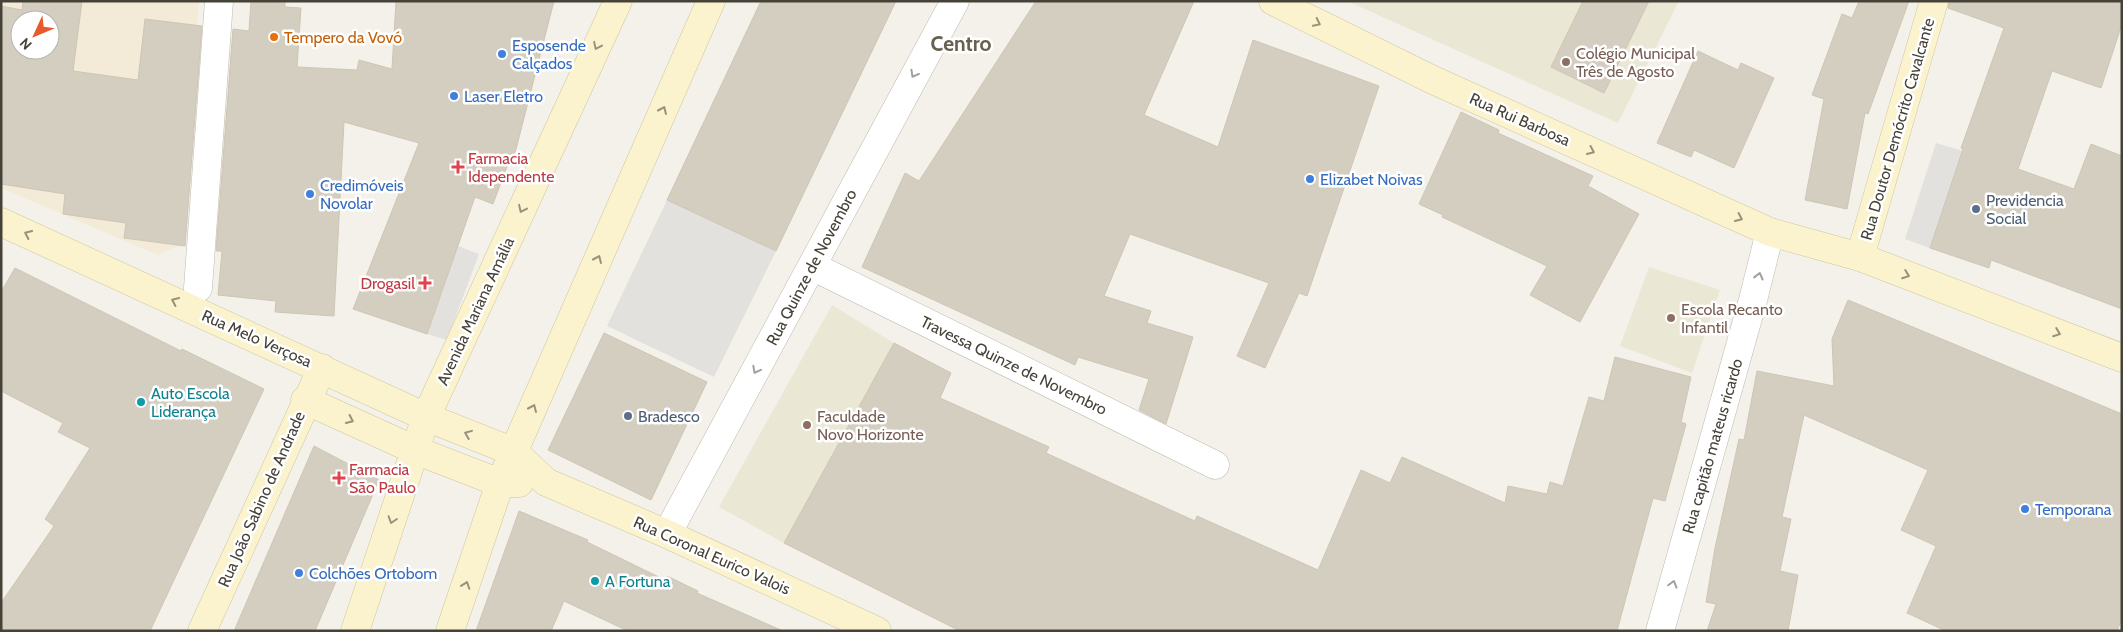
<svg xmlns="http://www.w3.org/2000/svg" width="2123" height="632" font-family="Cabin,sans-serif">
<style>
.commercial{fill:#f3ead7;fill-rule:evenodd}
.education{fill:#ebe7d5}
.parking{fill:#e2e1de}
.building{fill:#d4cec0;stroke:#cec6b4;fill-rule:evenodd}
.lines{fill:none;stroke-linecap:round;stroke-linejoin:round}
.street-casing{stroke:#bebaad;stroke-width:29}
.secondary-casing{stroke:#cfc69d;stroke-width:29}
.street{stroke:#fff;stroke-width:28}
.secondary{stroke:#faf3cd;stroke-width:28}
.oneway{stroke:#98927b}
.oneway2{stroke:#a3a09c}
.food-dot{fill:#e8710a;stroke:#fff;stroke-width:2}
.shop-dot{fill:#3f7fe0;stroke:#fff;stroke-width:2}
.education-dot{fill:#8d6e63;stroke:#fff;stroke-width:2}
.health-dot{fill:#e0444e;stroke:#fff;stroke-width:2}
.service-dot{fill:#5c6f8a;stroke:#fff;stroke-width:2}
.culture-dot{fill:#0f9aa8;stroke:#fff;stroke-width:2}
.labels{text-anchor:middle;stroke-width:5;stroke-linejoin:round;paint-order:stroke}
.food-label{font-size:16px;fill:#c56008;stroke:#fff;text-anchor:start}
.shop-label{font-size:16px;fill:#366cbe;stroke:#fff;text-anchor:start}
.education-label{font-size:16px;fill:#785e54;stroke:#fff;text-anchor:start}
.street-label{font-size:16px;fill:#474238;stroke:#fff}
.health-label{font-size:16px;fill:#be3a42;stroke:#fff;text-anchor:start}
.service-label{font-size:16px;fill:#4e5e75;stroke:#fff;text-anchor:start}
.culture-label{font-size:16px;fill:#0d838f;stroke:#fff;text-anchor:start}
.district-label{font-size:21px;font-weight:bold;fill:#686150;stroke:#fff}
</style>
<rect width="100%" height="100%" fill="#f3f1ea"/>
<path class="commercial" d="M1 1H199L181 245 158 255 1 188ZM20 20H50V50H20Z"/>
<path class="education" d="M1347 1H1679L1618 123Z
M1649 267 1720 290 1692 373 1620 346Z
M832 305 894 343 784 543 719 507Z"/>
<path class="parking" d="M1936 143 1963 151 1930 248 1905 239Z
M667 200 776 251 714 377 607 326Z
M458 246 479 254 447 340 427 334Z"/>
<path class="building" d="M23 1H82L73 71 138 80 145 19 202 26 185 246 124 238 126 223 63 214 65 194 1 184V6L22 10ZM20 20H50V50H20Z
M251 1H285V7L301 8 297 67 357 70 359 60 392 69 396 1H554L514 157 511 156 493 204 475 197 427 334 353 309 419 143 344 122 334 316 275 312 276 301 218 295 222 251H216L233 29 249 31Z
M761 1H896L776 251 667 200Z
M1036 1H1194L1144 115 1218 147 1253 40 1379 86 1307 296 1299 293 1265 368 1237 356 1269 283 1130 234 1104 296 1151 311 1147 323 1193 337 1166 424 1139 410 1149 379 1078 357 1075 365 862 267 905 173 919 181Z
M1583 1H1649L1604 93 1551 67Z
M1859 1H1909L1868 114 1865 113 1847 209 1805 200 1824 99 1812 95 1842 14 1852 18Z
M1949 1H2122V24L2101 88 2052 71 2018 169 2074 189 2091 144 2122 156V309L1991 260 1989 268 1930 248 1963 149 1961 148 2004 28 1948 8Z
M1698 51 1738 70 1741 63 1774 78 1734 168 1694 150 1691 157 1657 143Z
M1461 112 1499 130 1498 133 1593 176 1588 186 1639 214 1580 322 1530 295 1547 266 1442 217 1443 215 1419 204Z
M15 268 181 351 182 349 264 389 150 631H1V603L54 526 45 519 90 448 58 432 63 423 1 391V292Z
M1848 300 2122 414V618L2117 631H1946L1907 613 1936 546 1901 530 1928 470 1804 415 1782 517 1791 519 1780 571 1798 575 1788 631H1707L1716 604 1706 602 1715 548 1739 439 1744 440 1757 371 1834 386 1832 339Z
M604 333 707 382 651 500 548 450Z
M894 343 951 373 940 398 1049 447 1046 453 1124 489 1195 521 1197 516 1318 570 1361 470 1390 483 1402 457 1505 503 1508 486 1547 494 1550 482 1563 486 1589 397 1604 401 1615 357 1691 377 1681 422 1686 424 1665 501 1653 498 1617 631H960L784 543Z
M314 446 379 480 315 631H234Z
M519 511 588 540 587 542 665 580 667 576 698 591 697 593 783 631H628L564 601 551 631H476Z"/>
<g class="lines">
<g class="street-casing">
<path id="street" d="M812 266 1215 465
M198 288 219 1
M667 534 955 1
M1660 631 1753 300 1770 232"/>
</g>
<g class="secondary-casing">
<path id="secondary" d="M1273 1 1433 80 1770 232 1860 257 2122 358
M1 222 426 417 514 452 546 482 667 534 877 631
M1860 257 1934 1
M305 400 415 450 500 483H519
M202 631 322 368
M355 631 426 417 618 1
M450 631 500 483 711 1"/>
</g>
<use href="#street" class="street"/>
<use href="#secondary" class="secondary"/>
</g>
<defs><path id="oneway-chevron" d="M-2-3.5L2.5 0L-2 3.5" fill="none" stroke-width="1.6" stroke-linecap="round" stroke-linejoin="round" transform="scale(1.25)"/></defs>
<g class="oneway">
<use href="#oneway-chevron" transform="translate(1317 23) rotate(26)"/>
<use href="#oneway-chevron" transform="translate(597 46) rotate(115)"/>
<use href="#oneway-chevron" transform="translate(663 110) rotate(-66)"/>
<use href="#oneway-chevron" transform="translate(1591 151) rotate(24)"/>
<use href="#oneway-chevron" transform="translate(522 209) rotate(115)"/>
<use href="#oneway-chevron" transform="translate(1739 218) rotate(25)"/>
<use href="#oneway-chevron" transform="translate(28 234) rotate(-155)"/>
<use href="#oneway-chevron" transform="translate(598 259) rotate(-66)"/>
<use href="#oneway-chevron" transform="translate(1906 275) rotate(21)"/>
<use href="#oneway-chevron" transform="translate(175 301) rotate(-155)"/>
<use href="#oneway-chevron" transform="translate(2057 333) rotate(21)"/>
<use href="#oneway-chevron" transform="translate(533 408) rotate(-66)"/>
<use href="#oneway-chevron" transform="translate(350 420) rotate(25)"/>
<use href="#oneway-chevron" transform="translate(468 434) rotate(-158)"/>
<use href="#oneway-chevron" transform="translate(392 520) rotate(108)"/>
<use href="#oneway-chevron" transform="translate(466 585) rotate(-71)"/>
</g>
<g class="oneway2">
<use href="#oneway-chevron" transform="translate(914 74) rotate(119)"/>
<use href="#oneway-chevron" transform="translate(1759 276) rotate(-76)"/>
<use href="#oneway-chevron" transform="translate(756 370) rotate(118)"/>
<use href="#oneway-chevron" transform="translate(1673 584) rotate(-74)"/>
</g>
<circle class="food-dot" cx="274" cy="37" r="5"/>
<g class="shop-dot">
<circle cx="502" cy="54" r="5"/>
<circle cx="454" cy="96" r="5"/>
<circle cx="1310" cy="179" r="5"/>
<circle cx="310" cy="194" r="5"/>
<circle cx="2025" cy="509" r="5"/>
<circle cx="299" cy="573" r="5"/>
</g>
<g class="education-dot">
<circle cx="1566" cy="62" r="5"/>
<circle cx="1671" cy="318" r="5"/>
<circle cx="807" cy="425" r="5"/>
</g>
<g class="health-dot">
<path d="M455.5 159.5h5v5h5v5h-5v5h-5v-5h-5v-5h5z"/>
<path d="M422.5 275.5h5v5h5v5h-5v5h-5v-5h-5v-5h5z"/>
<path d="M336.5 470.5h5v5h5v5h-5v5h-5v-5h-5v-5h5z"/>
</g>
<g class="service-dot">
<circle cx="1976" cy="209" r="5"/>
<circle cx="628" cy="416" r="5"/>
</g>
<g class="culture-dot">
<circle cx="141" cy="402" r="5"/>
<circle cx="595" cy="581" r="5"/>
</g>
<g class="labels">
<g class="food-label">
<text x="284" y="43">Tempero da Vovó</text>
</g>
<g class="shop-label">
<text x="512" y="51">Esposende<tspan x="512" dy="18">Calçados</tspan></text>
<text x="464" y="102">Laser Eletro</text>
<text x="1320" y="185">Elizabet Noivas</text>
<text x="320" y="191">Credimóveis<tspan x="320" dy="18">Novolar</tspan></text>
<text x="2035" y="515">Temporana</text>
<text x="309" y="579">Colchões Ortobom</text>
</g>
<g class="education-label">
<text x="1576" y="59">Colégio Municipal<tspan x="1576" dy="18">Três de Agosto</tspan></text>
<text x="1681" y="315">Escola Recanto<tspan x="1681" dy="18">Infantil</tspan></text>
<text x="817" y="422">Faculdade<tspan x="817" dy="18">Novo Horizonte</tspan></text>
</g>
<g class="street-label">
<text transform="translate(1520 119) rotate(24)" y="6">Rua Rui Barbosa</text>
<text transform="translate(1897 129) rotate(-74)" y="6">Rua Doutor Demócrito Cavalcante</text>
<text transform="translate(811 267) rotate(-62)" y="6">Rua Quinze de Novembro</text>
<text transform="translate(475 311) rotate(-65)" y="6">Avenida Mariana Amália</text>
<text transform="translate(257 338) rotate(24)" y="6">Rua Melo Verçosa</text>
<text transform="translate(1014 365) rotate(26)" y="6">Travessa Quinze de Novembro</text>
<text transform="translate(1712 446) rotate(-74)" y="6">Rua capitão mateus ricardo</text>
<text transform="translate(261 499) rotate(-66)" y="6">Rua João Sabino de Andrade</text>
<text transform="translate(712 555) rotate(24)" y="6">Rua Coronal Eurico Valois</text>
</g>
<g class="health-label">
<text x="468" y="164">Farmacia<tspan x="468" dy="18">Idependente</tspan></text>
<text x="415" y="289" text-anchor="end">Drogasil</text>
<text x="349" y="475">Farmacia<tspan x="349" dy="18">São Paulo</tspan></text>
</g>
<g class="service-label">
<text x="1986" y="206">Previdencia<tspan x="1986" dy="18">Social</tspan></text>
<text x="638" y="422">Bradesco</text>
</g>
<g class="culture-label">
<text x="151" y="399">Auto Escola<tspan x="151" dy="18">Liderança</tspan></text>
<text x="605" y="587">A Fortuna</text>
</g>
<g class="district-label">
<text x="961" y="51">Centro</text>
</g>
</g>
<rect width="2123" height="632" fill="none" stroke="#474238" stroke-width="5"/>
<g transform="translate(35 35) rotate(226)"><circle r="24" fill="#ffffff" stroke="#b5b3af"/>
<path d="M0-4L9 19L0 12L-9 19Z" fill="#e8592c"/>
<text y="-8" font-size="14" font-weight="bold" text-anchor="middle" fill="#474238">N</text>
</g>
</svg>
